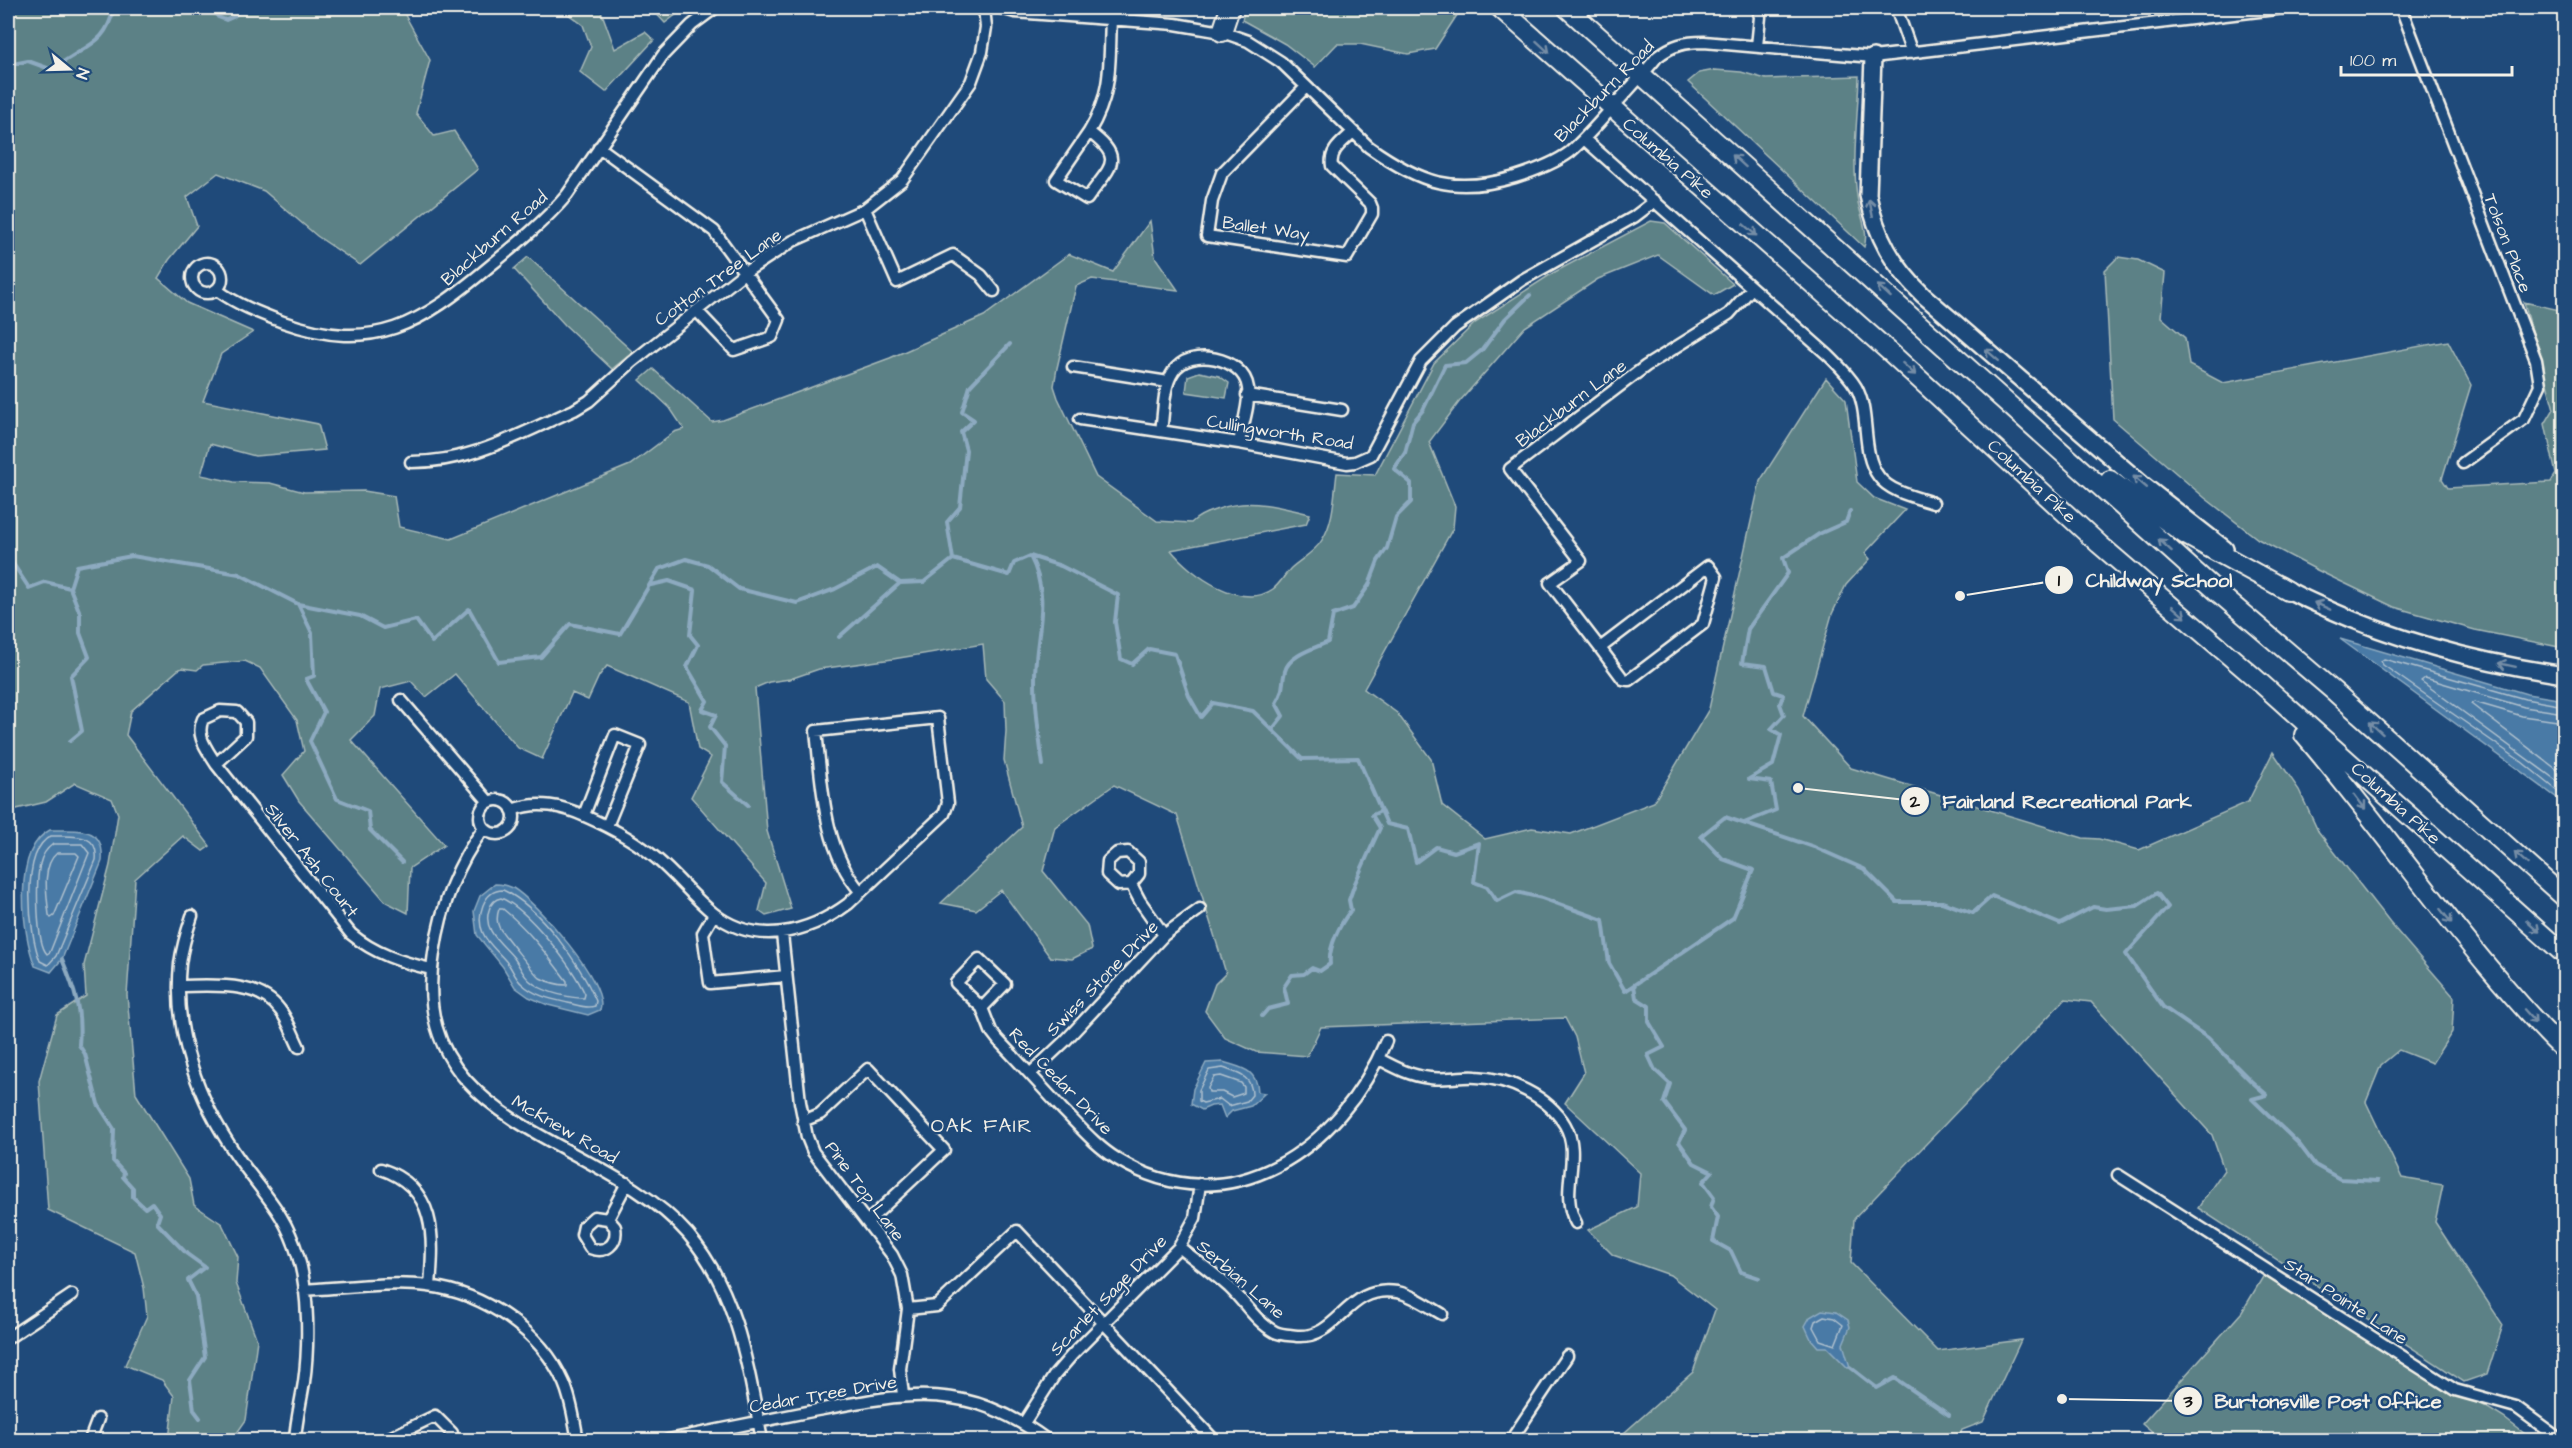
<svg xmlns="http://www.w3.org/2000/svg" width="2572" height="1448" font-family="'Architects Daughter',sans-serif">
<style>
.green{fill:#5b8186;stroke:#a8b9b7;stroke-width:1.5}
.water{fill:#497aa6;stroke:#8daac0;stroke-width:1.5}
.lines{fill:none;stroke-linecap:round;stroke-linejoin:round}
.shore{stroke:#b0c1ce;stroke-width:1.5}
.stream{stroke:#8daac0;stroke-width:4}
.street-casing{stroke:#f4f1e8;stroke-width:15}
.primary-casing{stroke:#f4f1e8;stroke-width:20}
.highway-casing{stroke:#f4f1e8;stroke-width:22}
.street{stroke:#1f4a7a;stroke-width:10}
.primary{stroke:#1f4a7a;stroke-width:15}
.highway{stroke:#1f4a7a;stroke-width:18}
.oneway{stroke:#748da6}
.labels{text-anchor:middle;stroke-width:5;stroke-linejoin:round;paint-order:stroke}
.street-label{font-size:18px;fill:#f4f1e8;stroke:#1f4a7a}
.neighbourhood-label{font-size:20px;letter-spacing:1.5px;fill:#f4f1e8;stroke:#1f4a7a}
.leader{fill:none;stroke:#f4f1e8;stroke-width:2}
.callout-dot{fill:#f4f1e8;stroke:#1f4a7a;stroke-width:2}
.mark-label{font-size:18px;text-anchor:middle;font-weight:bold;fill:#111}
.callout-label{font-size:20px;text-anchor:middle;font-weight:bold;fill:#f4f1e8;stroke:#1f4a7a;stroke-width:5;stroke-linejoin:round;paint-order:stroke}
</style>
<rect width="100%" height="100%" fill="#1f4a7a"/>
<filter id="ink" filterUnits="userSpaceOnUse"><feTurbulence type="fractalNoise" baseFrequency=".0167" numOctaves="2"/><feDisplacementMap in="SourceGraphic" scale="12" xChannelSelector="R" yChannelSelector="G"/><feConvolveMatrix kernelMatrix="1 2 1 2 8 2 1 2 1" color-interpolation-filters="sRGB"/></filter>
<g filter="url(#ink)">
<path class="green" d="M8 8H419L405 15 430 60 416 113 434 136 454 131 478 169 360 265 317 236 264 191 218 173 187 197 197 226 169 260 158 278 187 303 253 332 221 354 203 401 318 424 325 450 255 456 210 444 201 475 234 482 270 483 304 492 364 491 394 496 399 527 451 539 630 465 674 432 684 429 670 408 640 380 653 369 712 422 723 420 890 358 984 316 1069 254 1113 272 1150 221 1155 257 1178 290 1092 279 1076 286 1057 368 1054 386 1058 398 1096 477 1157 521 1191 523C1198 516 1205 513 1215 510 1250 497 1275 506 1310 514L1306 524 1171 550C1191 575 1242 611 1273 589 1280 584 1285 574 1291 568 1301 559 1316 551 1322 540 1334 522 1334 495 1337 473L1375 475 1434 363 1475 323 1553 273 1651 221 1665 223 1733 284 1714 295 1658 255 1598 279 1525 327 1460 401 1429 442 1455 506 1453 528 1364 689 1397 713 1431 759 1442 805 1485 839 1532 828 1571 834 1654 802 1709 709 1760 481 1826 378 1846 400 1857 482 1874 498 1905 510 1865 553 1870 559 1846 585 1832 614 1803 716 1851 768 2083 838 2099 839 2139 850 2248 802 2273 752 2299 790 2318 831 2390 923 2454 997 2452 1032 2432 1063 2399 1050 2381 1065 2366 1102 2402 1178 2443 1185 2435 1222 2503 1325 2487 1374 2464 1382 2198 1208 2224 1170 2212 1135 2091 1002 2065 999 1854 1219 1851 1263 1938 1351 2021 1340 1983 1422 1962 1430 1958 1440H1616L1693 1372 1715 1310 1670 1275 1613 1255 1588 1230 1637 1207 1640 1173 1565 1103 1584 1073 1575 1037 1565 1018 1321 1027 1307 1056 1256 1052 1225 1038 1205 1011 1215 984 1226 973 1177 815 1114 785 1055 827 1043 871 1087 925 1092 949 1072 959 1050 957 1001 890 976 910 941 903 1022 827 1004 760 1006 731 1005 701 986 679 983 644 893 659 819 669 790 679 769 682 755 688 767 831 791 909 766 916 759 911 766 883 691 797 711 757 698 749 689 702 607 666 599 676 588 700 572 693 542 759 518 748 455 674 426 697 411 681 380 689 375 716 351 740 444 845 410 868 408 913 386 902 299 801 283 775 304 751 297 720 260 668 245 661 203 665 197 670 182 668 178 670 131 711 126 735 210 846 203 851 183 836 135 879 127 995 136 1094 189 1179 194 1205 222 1224 238 1257 236 1283 257 1340 246 1420 232 1440H169L174 1396 162 1380 125 1365 147 1316 144 1288 135 1252 48 1210 39 1081 57 1015 86 996 84 965 110 865 118 814 112 799 75 783 46 802 8 811Z
M560 8H600L615 49 645 32 654 40 606 92 580 72 591 47 583 25Z
M651 8H685L665 23Z
M1245 8H1459L1461 9 1435 49 1408 54 1360 44H1337L1315 67 1285 44 1242 20Z
M1715 70 1741 72 1766 79 1859 76C1858 117 1851 162 1858 202 1861 217 1869 233 1864 247L1688 82 1699 73Z
M528 257 633 352 612 369 565 325 514 269Z
M2118 257 2138 260 2165 273 2161 317 2185 338 2189 365 2223 383 2448 341 2471 385 2442 479 2448 488 2551 482 2556 474 2545 424 2554 409 2524 302 2564 311V648L2475 630 2394 607 2317 570 2258 539 2205 498 2113 419 2105 270Z
M1199 372 1219 376 1229 383 1226 398 1186 392 1188 376Z
M2267 1270 2504 1418 2533 1440H2161L2142 1424 2242 1312Z"/>
<path class="water" d="M2340 639 2527 694 2564 700V803Z
M50 830C76 831 105 824 102 861L62 959 51 972 35 966C22 933 12 849 50 830Z
M495 884C502 884 507 885 513 888 535 901 610 984 600 1010L588 1015 548 1005 529 997 515 987 503 967 477 935 474 911 480 896Z
M1223 1062C1241 1068 1257 1069 1258 1092L1265 1093 1251 1106 1232 1111 1225 1118 1220 1105 1211 1106 1202 1110 1191 1104 1193 1089 1206 1063Z
M1822 1310 1836 1312 1848 1320 1850 1327 1843 1344 1850 1367 1848 1368 1827 1347H1818L1811 1339 1805 1326 1810 1317Z"/>
<g class="lines">
<path class="shore" d="M2564 706 2525 699 2384 659 2381 661 2383 665 2522 762 2564 796
M2564 713 2524 707 2425 678 2421 681 2564 786
M2564 722 2522 716 2474 702 2471 704 2564 775
M51 836C71 837 99 831 96 860L56 956 48 965 40 961C29 934 20 851 51 836Z
M53 844H82L89 853 50 952 47 954C36 943 36 880 40 864 42 855 46 849 53 844Z
M57 853H76L79 856 54 916 51 918 49 915C47 897 41 866 57 853Z
M503 890C540 907 581 965 596 1001L595 1006C586 1009 577 1005 568 1003 551 999 535 996 522 984 516 979 513 971 509 965 501 954 488 945 483 933 476 917 483 890 503 890Z
M501 898C529 910 572 966 585 994L584 998C569 998 547 993 534 984 524 978 521 968 514 958 503 944 482 931 489 910 491 903 494 899 501 898Z
M499 909H503C529 930 547 955 567 981V985C559 985 548 982 540 978 536 975 502 933 499 927 496 921 497 915 499 909Z
M1223 1068C1239 1074 1252 1076 1252 1095L1247 1101 1229 1106 1220 1099 1203 1103 1199 1101V1090L1209 1070Z
M1221 1076 1241 1083 1244 1087V1093L1232 1097 1222 1092H1209L1208 1088 1214 1077Z
M1824 1316 1834 1318 1843 1325 1835 1345 1820 1340 1813 1327 1815 1321Z"/>
<path class="stream" d="M212 8 218 17 226 20 233 17 242 8
M8 65 28 61 50 69C58 66 64 61 71 57 95 42 107 38 114 8
M8 556 29 588 45 582 70 588 77 566 132 556 239 574 298 604 360 616 383 628 416 620 432 642 469 609 499 662 541 657 570 624 620 634 659 569 686 559 708 565 739 589 797 603 835 589 877 567 900 583 839 637
M1030 556C1053 600 1034 637 1035 681 1035 708 1039 737 1043 765
M953 559 1009 575 1014 563 1030 556 1061 566 1118 595 1115 622 1121 659 1132 664 1149 649 1175 654 1189 696 1201 717 1213 703 1253 711 1302 759 1358 758 1387 824 1408 829 1416 862 1436 847 1454 852 1479 843 1474 882 1487 887 1497 901 1516 892 1542 898 1603 920 1609 963 1625 991 1733 918 1753 870 1723 859 1701 836 1725 817 1814 847 1864 869 1897 902H1942L1973 913 1992 896 2060 924 2093 907 2106 909 2137 906 2157 893 2168 907 2126 954 2163 1007 2208 1038 2251 1081 2267 1095 2252 1099 2299 1144 2315 1165 2340 1179 2378 1181
M900 583 924 582 953 559 947 522 960 507 966 450 961 432 974 420 962 412 970 386 1010 344
M651 585 669 581 695 590 690 635 698 645 687 667 707 701 702 710 716 715 710 727 725 746 722 782 748 805
M70 588 80 613V633L89 657 71 676 82 731 70 741
M298 604 312 633 314 676 306 679 324 712 310 741 337 799 368 811 370 830 402 862
M1272 730 1283 716 1276 703C1285 688 1281 686 1285 671 1289 655 1315 648 1328 642L1333 615 1353 608 1369 585 1378 561 1387 548 1396 517 1411 502V483L1394 469 1405 453 1413 422 1423 410 1445 365 1466 363 1482 350 1505 319 1530 295
M1744 823 1776 810 1771 782 1749 779 1773 765 1781 735 1771 729 1784 715 1780 704 1783 695 1774 692 1766 666 1742 663 1748 629 1788 573 1783 558 1819 534 1846 522 1850 511
M62 959C75 990 82 1010 79 1045L85 1054 98 1104 114 1129 113 1161 124 1173 123 1177 133 1188V1197L145 1208 152 1203 160 1214 157 1223 187 1254 205 1267 188 1280 196 1296 205 1357 190 1380 194 1410 200 1418
M1634 985 1636 998 1649 1006V1022L1664 1047 1648 1055 1655 1070 1670 1084 1664 1102 1685 1130 1679 1142 1694 1163 1712 1172 1703 1182 1714 1197 1711 1207 1718 1217 1713 1241 1731 1251 1741 1272 1759 1278
M1262 1016 1268 1009 1288 1004 1284 987 1292 975 1304 974 1312 968 1320 971 1330 964C1328 947 1340 924 1351 910L1349 900 1355 883 1380 828 1372 815 1381 811
M1850 1367 1877 1388 1895 1378 1949 1415"/>
<g class="street-casing">
<path id="street" d="M1001 8 1015 12 1175 24 1222 32 1248 41 1281 62 1369 147C1420 183 1454 195 1515 177 1534 171 1554 164 1570 152 1585 139 1598 124 1611 109 1626 92 1643 75 1657 57 1672 45 1685 42 1704 42L1873 57 2284 8
M1896 8 1912 53
M2401 8 2536 360 2540 385 2524 419 2463 463
M1757 46 1760 17 1758 8
M1306 87 1222 173 1212 201 1207 236 1347 257 1372 214V208L1370 203 1332 166C1329 150 1343 142 1353 132
M1089 132 1056 180 1087 199C1109 167 1127 160 1089 132 1113 92 1109 62 1111 18
M1584 139 1828 355C1838 365 1849 375 1856 387 1871 414 1860 452 1879 477 1890 492 1915 497 1933 503
M599 147 714 231 779 320 772 337 734 350 697 311
M865 209 897 282 953 255 981 275 994 291
M192 278a15 15 0 1 1 30 0a15 15 0 1 1-30 0Z
M217 290C238 305 259 313 283 322 374 354 421 324 490 266 517 244 544 222 567 195L663 55 692 25 715 8
M1073 367 1168 382
M1247 395 1342 410
M1080 419 1239 443 1347 463 1355 462 1371 455 1421 361 1455 327 1522 280 1634 217 1655 201
M1161 431C1164 412 1163 387 1173 372 1189 346 1244 357 1248 388 1250 405 1242 426 1239 443
M411 462C473 462 519 434 574 410L589 401 632 362 744 273 793 241 865 209 902 180 971 82 982 52 986 27 984 8
M1600 648 1623 679 1629 680 1703 624 1716 577 1708 566 1600 648 1550 583 1581 561 1510 469 1646 366 1729 314 1752 288
M401 700 489 802
M216 764 246 736V722L237 712 220 711 203 719C195 736 207 749 216 764L351 934C375 954 401 962 431 969
M480 817a17 17 0 1 1 34 0a17 17 0 1 1-34 0Z
M512 810C538 800 563 806 587 817 612 828 636 841 657 859 677 876 693 897 713 913 755 947 809 933 848 904L944 814 948 803 938 718 816 731C822 784 823 849 860 891
M584 815 615 735 640 745 607 826
M484 828C456 865 441 907 434 953 405 1129 601 1134 688 1234 738 1292 748 1368 762 1440
M1131 884 1119 885 1107 874 1108 861 1117 853 1128 852 1139 862V874L1131 884 1140 901 1164 935
M714 914 703 933 710 983 786 976
M192 916C187 931 182 948 180 964 173 1033 198 1100 237 1156 262 1193 285 1211 298 1256 309 1291 309 1346 304 1382 301 1402 296 1421 295 1440
M782 934 800 1102 807 1137 813 1152 892 1255 902 1275 908 1309 900 1369 903 1395
M179 986C211 986 258 980 280 1010 288 1020 293 1035 299 1047
M982 1008 1005 984 979 959 956 983 982 1008 991 1031 998 1040C1020 1063 1042 1087 1063 1110 1080 1127 1096 1146 1117 1159 1230 1228 1341 1148 1386 1041
M1379 1059C1396 1068 1411 1076 1430 1078 1445 1080 1460 1076 1476 1077 1508 1078 1548 1096 1565 1125 1583 1156 1558 1192 1576 1223
M1030 1074 1065 1041 1164 935 1200 909
M803 1121 820 1114 868 1069 944 1150 867 1222
M381 1169C437 1188 434 1236 430 1286
M2118 1175 2455 1390 2516 1407 2561 1440
M608 1219 615 1227C618 1244 606 1254 590 1248L582 1235 584 1226 594 1217 608 1219 627 1183
M1179 1247C1196 1260 1213 1273 1229 1287 1244 1301 1256 1322 1275 1332 1281 1335 1290 1335 1297 1336 1340 1339 1346 1284 1397 1292 1413 1295 1428 1306 1442 1314
M304 1290C343 1288 389 1281 428 1286 484 1293 541 1331 564 1383 572 1401 574 1421 578 1440
M908 1309 937 1306 1017 1231 1214 1440
M8 1338 72 1295
M1024 1423 1054 1376 1072 1355 1179 1247 1195 1218 1200 1184
M90 1440 98 1419
M385 1440 435 1416 452 1433
M668 1440C714 1431 761 1421 807 1412 902 1394 963 1378 1047 1440
M1511 1440 1567 1356"/>
</g>
<g class="primary-casing">
<path id="primary" d="M1873 57 1868 195C1876 236 1893 266 1923 295L2142 484 2225 549
M2280 585C2295 595 2313 602 2330 610 2404 643 2484 663 2564 675"/>
</g>
<g class="highway-casing">
<path id="highway" d="M1500 8 1892 354 2099 544 2254 677 2564 954
M1567 8 2221 595 2336 693 2564 897
M1222 32 1230 8
M2110 480 2184 534 2288 591
M2304 735C2369 811 2426 893 2490 969 2514 997 2537 1025 2564 1050"/>
</g>
<use href="#street" class="street"/>
<use href="#primary" class="primary"/>
<use href="#highway" class="highway"/>
</g>
<defs><path id="oneway-shaft" d="M-6 0H5M1.5-3L5.5 0L1.5 3" fill="none" stroke-width="1.6" stroke-linecap="round" stroke-linejoin="round" transform="scale(1.5)"/></defs>
<g class="oneway">
<use href="#oneway-shaft" transform="translate(1543 47) rotate(42)"/>
<use href="#oneway-shaft" transform="translate(1739 161) rotate(-138)"/>
<use href="#oneway-shaft" transform="translate(1871 208) rotate(-101)"/>
<use href="#oneway-shaft" transform="translate(1750 230) rotate(41)"/>
<use href="#oneway-shaft" transform="translate(1884 291) rotate(-138)"/>
<use href="#oneway-shaft" transform="translate(1992 355) rotate(-139)"/>
<use href="#oneway-shaft" transform="translate(1909 369) rotate(42)"/>
<use href="#oneway-shaft" transform="translate(2140 482) rotate(-140)"/>
<use href="#oneway-shaft" transform="translate(2165 545) rotate(-138)"/>
<use href="#oneway-shaft" transform="translate(2322 606) rotate(-156)"/>
<use href="#oneway-shaft" transform="translate(2179 612) rotate(41)"/>
<use href="#oneway-shaft" transform="translate(2507 665) rotate(-168)"/>
<use href="#oneway-shaft" transform="translate(2376 728) rotate(-138)"/>
<use href="#oneway-shaft" transform="translate(2360 802) rotate(53)"/>
<use href="#oneway-shaft" transform="translate(2521 858) rotate(-138)"/>
<use href="#oneway-shaft" transform="translate(2446 916) rotate(51)"/>
<use href="#oneway-shaft" transform="translate(2533 926) rotate(42)"/>
<use href="#oneway-shaft" transform="translate(2530 1016) rotate(48)"/>
</g>
</g>
<g class="labels">
<g class="street-label">
<text transform="translate(1604 91) rotate(-46)" y="6">Blackburn Road</text>
<text transform="translate(1668 158) rotate(41)" y="6">Columbia Pike</text>
<text transform="translate(1266 228) rotate(8)" y="6">Ballet Way</text>
<text transform="translate(494 238) rotate(-41)" y="6">Blackburn Road</text>
<text transform="translate(2508 243) rotate(69)" y="6">Tolson Place</text>
<text transform="translate(718 277) rotate(-36)" y="6">Cotton Tree Lane</text>
<text transform="translate(1571 403) rotate(-37)" y="6">Blackburn Lane</text>
<text transform="translate(1280 432) rotate(9)" y="6">Cullingworth Road</text>
<text transform="translate(2032 481) rotate(43)" y="6">Columbia Pike</text>
<text transform="translate(2396 803) rotate(42)" y="6">Columbia Pike</text>
<text transform="translate(312 860) rotate(52)" y="6">Silver Ash Court</text>
<text transform="translate(1102 978) rotate(-46)" y="6">Swiss Stone Drive</text>
<text transform="translate(1061 1081) rotate(46)" y="6">Red Cedar Drive</text>
<text transform="translate(565 1129) rotate(30)" y="6">McKnew Road</text>
<text transform="translate(865 1191) rotate(53)" y="6">Pine Top Lane</text>
<text transform="translate(1241 1279) rotate(41)" y="6">Serbian Lane</text>
<text transform="translate(1108 1295) rotate(-46)" y="6">Scarlet Sage Drive</text>
<text transform="translate(2346 1301) rotate(33)" y="6">Star Pointe Lane</text>
<text transform="translate(823 1394) rotate(-10)" y="6">Cedar Tree Drive</text>
</g>
<g class="neighbourhood-label">
<text x="982" y="1132">OAK FAIR</text>
</g>
</g>
<path class="leader" d="M1960 596L2059 580M1798 788L1915 801M2062 1399L2188 1401"/>
<g class="callout-dot">
<circle cx="1960" cy="596" r="6"/>
<circle cx="1798" cy="788" r="6"/>
<circle cx="2062" cy="1399" r="6"/>
<circle cx="2059" cy="580" r="15"/>
<circle cx="1915" cy="801" r="15"/>
<circle cx="2188" cy="1401" r="15"/>
</g>
<g class="mark-label">
<text x="2059" y="586">1</text>
<text x="1915" y="807">2</text>
<text x="2188" y="1407">3</text>
</g>
<g class="callout-label">
<text x="2159" y="587">Childway School</text>
<text x="2067" y="808">Fairland Recreational Park</text>
<text x="2328" y="1408">Burtonsville Post Office</text>
</g>
<rect width="2572" height="1448" fill="none" stroke="#1f4a7a" stroke-width="30"/>
<rect x="15" y="15" width="2542" height="1418" fill="none" stroke="#f4f1e8" stroke-width="2" filter="url(#ink)"/>
<g transform="translate(69 69) rotate(109)" stroke="#1f4a7a" stroke-width="4.5" paint-order="stroke">
<path d="M0-4.5L10 22L0 15L-10 22Z" fill="#f4f1e8"/>
<text y="-9" font-size="16" font-weight="bold" text-anchor="middle" fill="#f4f1e8">N</text>
</g>
<path d="M2341 66v9h171v-9" fill="none" stroke="#f4f1e8" stroke-width="3"/>
<text x="2350" y="66" font-size="18" fill="#f4f1e8" stroke="#1f4a7a" stroke-width="4.5" paint-order="stroke">100 m</text>
</svg>
